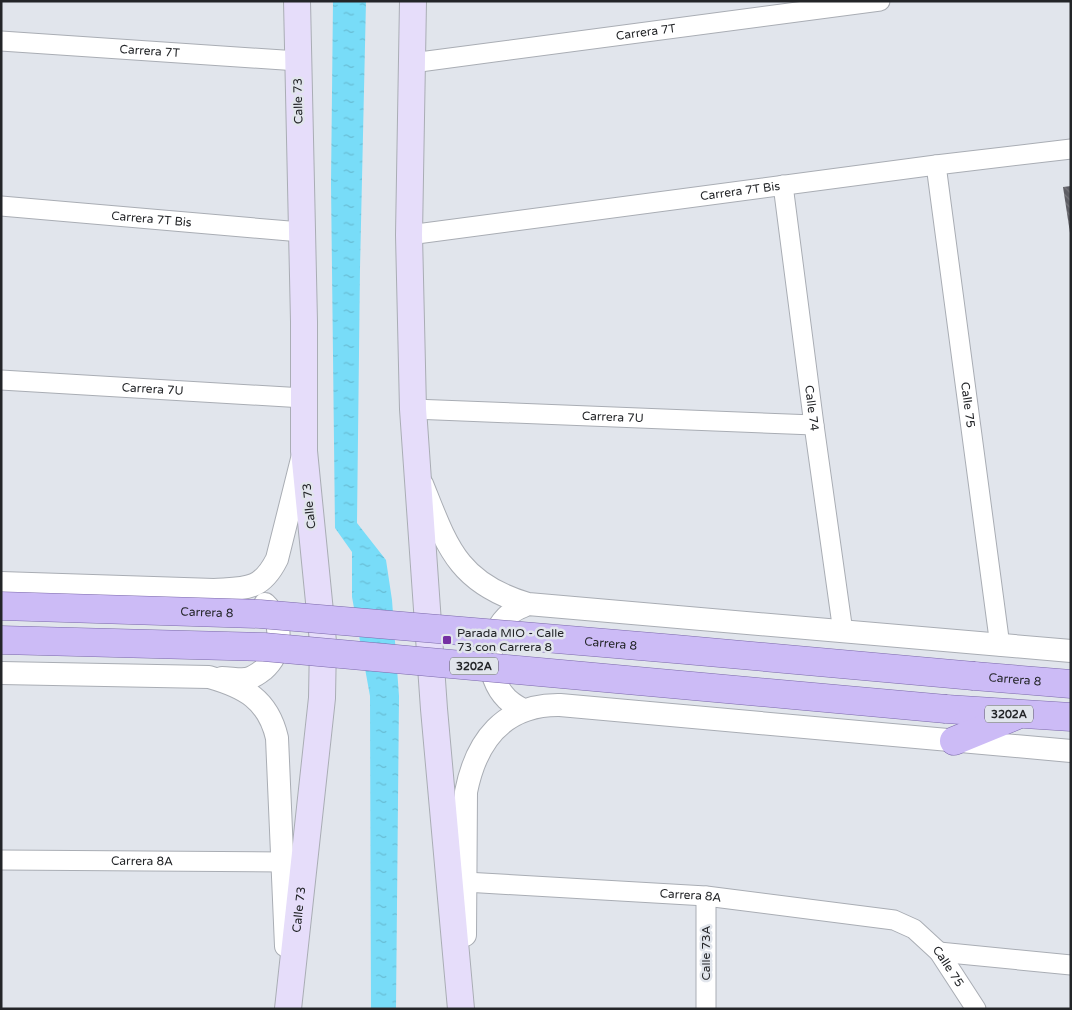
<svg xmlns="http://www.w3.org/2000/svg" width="1072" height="1010" font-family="'Varela Round',sans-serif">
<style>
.water{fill:url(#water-ripples)}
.building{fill:url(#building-back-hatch)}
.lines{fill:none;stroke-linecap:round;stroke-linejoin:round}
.minor-casing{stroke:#a9adb4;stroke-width:21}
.tertiary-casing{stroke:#a9adb4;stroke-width:24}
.secondary-casing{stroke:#a9adb4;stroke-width:28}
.primary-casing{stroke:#7b69aa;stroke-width:29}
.minor{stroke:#fff;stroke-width:19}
.tertiary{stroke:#fff;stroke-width:22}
.secondary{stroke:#e6ddfa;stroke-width:26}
.primary{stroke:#ccbbf6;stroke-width:28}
.primary-bridge-casing{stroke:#7b69aa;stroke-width:29;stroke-linecap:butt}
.primary-bridge{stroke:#ccbbf6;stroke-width:28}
.poi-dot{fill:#7530a3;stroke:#e1e5ec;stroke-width:2}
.labels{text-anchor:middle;stroke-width:5;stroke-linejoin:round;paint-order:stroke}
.shield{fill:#e1e5ec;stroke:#5c5f63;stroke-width:1}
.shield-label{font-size:11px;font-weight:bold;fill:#232528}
.street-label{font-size:12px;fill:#232528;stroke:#e1e5ec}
.poi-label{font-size:12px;fill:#232528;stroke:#e1e5ec;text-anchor:start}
</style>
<defs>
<pattern id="water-ripples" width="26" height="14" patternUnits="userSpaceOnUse" patternTransform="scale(1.25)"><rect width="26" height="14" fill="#78dcf8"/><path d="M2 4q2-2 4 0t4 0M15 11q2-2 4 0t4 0" fill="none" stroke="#68bdd5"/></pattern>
<pattern id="building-back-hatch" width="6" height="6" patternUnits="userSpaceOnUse" patternTransform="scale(1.25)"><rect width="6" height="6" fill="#5e5e65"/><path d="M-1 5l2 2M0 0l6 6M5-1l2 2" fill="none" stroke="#76767b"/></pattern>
</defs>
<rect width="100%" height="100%" fill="#e1e5ec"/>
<path class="water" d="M333 1H366L360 268 357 523 386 560 392 600 399 696 396 1009H371L370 696 352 597V552L335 528 331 184Z"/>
<path class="building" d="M1071 186V233H1070L1063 187Z"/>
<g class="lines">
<g class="minor-casing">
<g id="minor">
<path id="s1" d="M1 41 298 61"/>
<path id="s2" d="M412 63 880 1"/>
<path id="s3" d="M936 165 1000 646"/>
<path id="s4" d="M783 185 814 425 843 632"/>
<path id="s5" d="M1 206 301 232"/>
<path id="s6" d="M409 235 936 165 1071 149"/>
<path id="s7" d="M1 380 304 398"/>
<path id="s8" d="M413 409 814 425"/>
<path id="s9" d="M1 860 283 862"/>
<path id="s10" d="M465 882 706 896 894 920 914 929 939 952 976 1009"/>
<path d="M939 952 1071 965"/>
<path d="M706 1009V896"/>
</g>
</g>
<g class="tertiary-casing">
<path id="tertiary" d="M422 484C447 546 457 583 528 604L1071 651
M1 583 214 590C246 588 261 591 277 559L302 459
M1 673 209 677C244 687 268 699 277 738L286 946
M222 678C230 678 239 680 246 679 252 678 258 674 263 670 283 653 284 622 265 604
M523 710C518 707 512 704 507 699 484 676 485 634 511 613 515 609 522 607 528 604
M465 935 466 792C476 741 504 704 560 705L1071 751"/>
</g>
<g class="secondary-casing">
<g id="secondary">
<path d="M413 1 409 235 413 409 434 709 461 1009"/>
<path id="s11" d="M288 1009 322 698 323 642 304 451V322L297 1"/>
</g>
</g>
<g class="primary-casing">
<g id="primary">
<path id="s12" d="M974 676 1071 684"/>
<path d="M946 709 1071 717"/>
<path d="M954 741 1015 716"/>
</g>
</g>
<use href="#minor" class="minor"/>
<use href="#tertiary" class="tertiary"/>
<use href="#secondary" class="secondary"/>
<use href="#primary" class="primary"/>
<g class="primary-bridge-casing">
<g id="primary-bridge">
<path id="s13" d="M1 606 260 614 675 649 974 676"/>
<path d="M1 640 264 647 946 709"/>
</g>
</g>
<use href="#primary-bridge" class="primary-bridge"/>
</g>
<rect class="poi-dot" x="442" y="635" width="10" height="10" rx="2.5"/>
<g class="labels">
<g class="shield">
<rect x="450" y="657.5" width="48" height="17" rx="4"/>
<rect x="985" y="705.5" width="48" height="17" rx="4"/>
</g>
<g class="shield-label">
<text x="474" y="670">3202A</text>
<text x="1009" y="718">3202A</text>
</g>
<g class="street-label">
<text dy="4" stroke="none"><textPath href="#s2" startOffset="236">Carrera 7T</textPath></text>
<text dy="4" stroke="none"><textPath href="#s1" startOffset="149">Carrera 7T</textPath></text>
<text transform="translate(298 101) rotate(-91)" y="4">Calle 73</text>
<text dy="4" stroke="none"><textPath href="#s6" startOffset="334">Carrera 7T Bis</textPath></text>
<text dy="4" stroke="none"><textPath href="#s5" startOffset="151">Carrera 7T Bis</textPath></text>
<text dy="4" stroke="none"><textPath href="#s7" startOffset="152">Carrera 7U</textPath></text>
<text dy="4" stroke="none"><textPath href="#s3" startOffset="242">Calle 75</textPath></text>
<text dy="4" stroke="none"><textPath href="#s4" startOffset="225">Calle 74</textPath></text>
<text dy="4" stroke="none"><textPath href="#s8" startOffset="200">Carrera 7U</textPath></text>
<text transform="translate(309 506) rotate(-96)" y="4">Calle 73</text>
<text dy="4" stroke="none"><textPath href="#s13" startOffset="206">Carrera 8</textPath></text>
<text dy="4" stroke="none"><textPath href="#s13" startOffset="611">Carrera 8</textPath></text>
<text dy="4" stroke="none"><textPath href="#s12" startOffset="41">Carrera 8</textPath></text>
<text dy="4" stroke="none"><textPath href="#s9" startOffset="141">Carrera 8A</textPath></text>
<text dy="4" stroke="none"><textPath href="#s10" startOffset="226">Carrera 8A</textPath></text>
<text dy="4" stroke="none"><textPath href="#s11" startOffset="100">Calle 73</textPath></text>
<text transform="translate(706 953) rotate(-90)" y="4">Calle 73A</text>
<text dy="4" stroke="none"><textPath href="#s10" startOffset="504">Calle 75</textPath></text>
</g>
<g class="poi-label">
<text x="457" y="637">Parada MIO - Calle<tspan x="457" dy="14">73 con Carrera 8</tspan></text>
</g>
</g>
<rect width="1072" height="1010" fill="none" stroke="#232528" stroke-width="5"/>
</svg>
